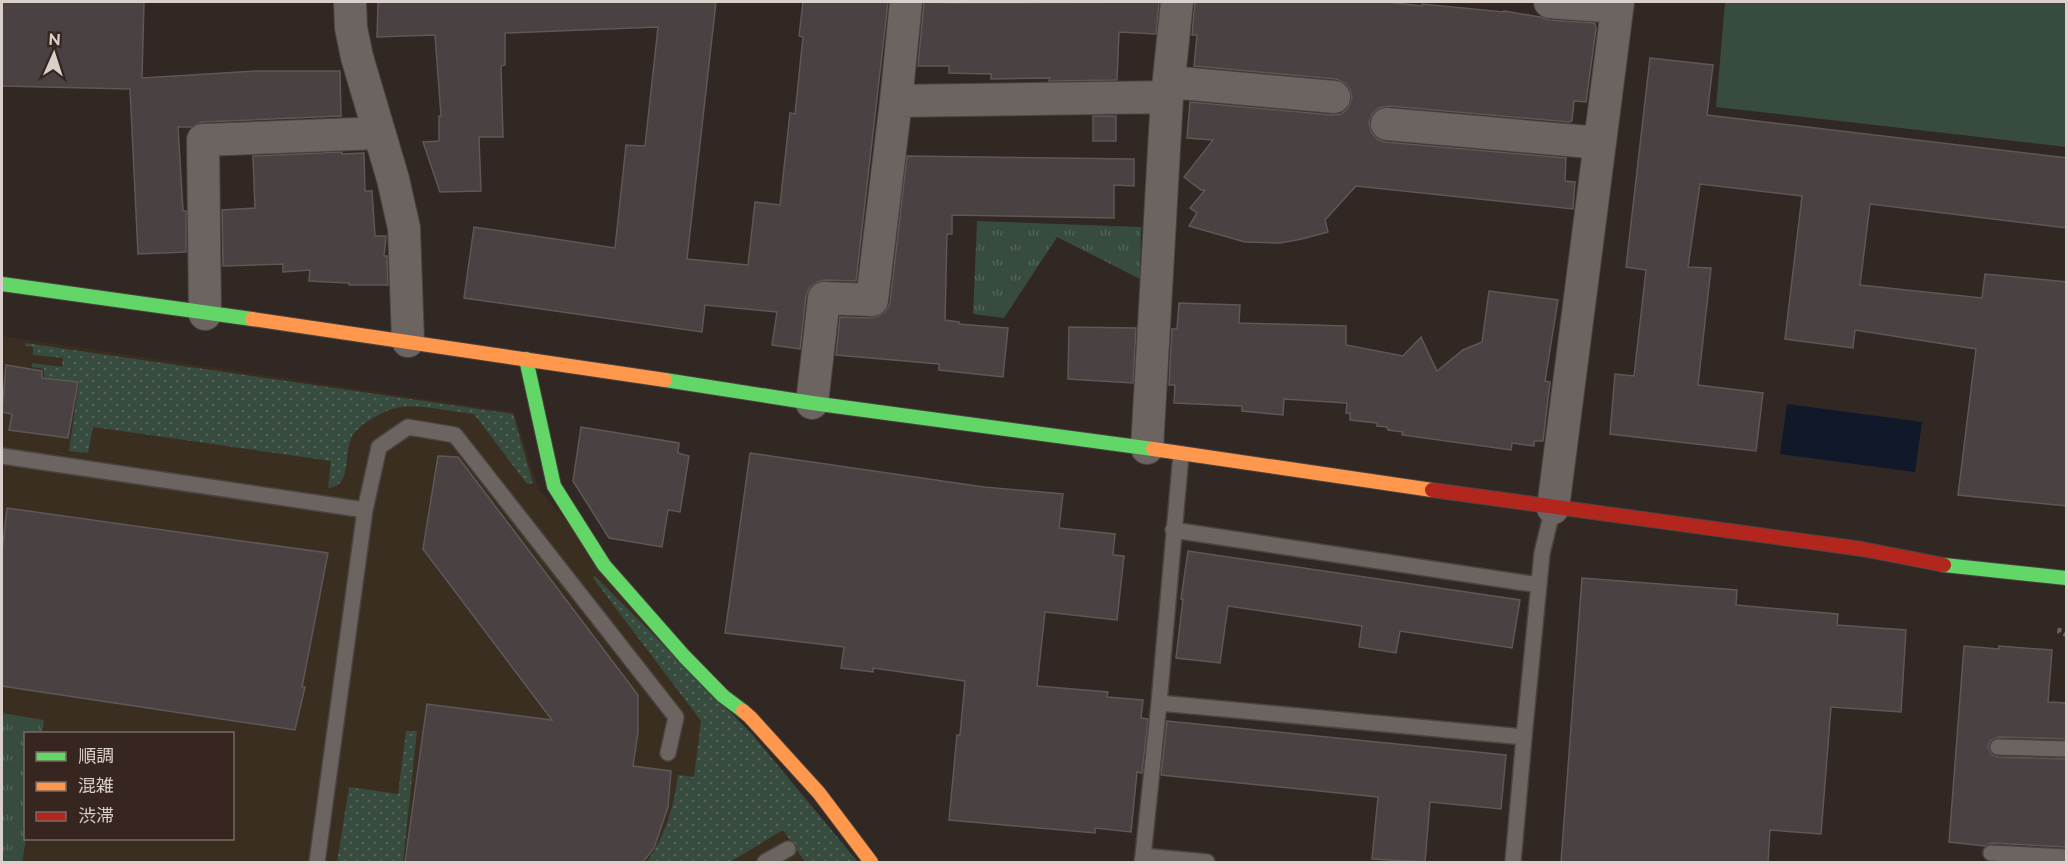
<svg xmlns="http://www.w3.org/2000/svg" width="2068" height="864" font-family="Raleway,'Noto Sans JP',sans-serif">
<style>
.commercial{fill:#3a2e21;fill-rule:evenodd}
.grass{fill:url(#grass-dots)}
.park{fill:url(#park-tufts)}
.garden{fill:#374b3f}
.water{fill:#0f1929}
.building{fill:#4a4142;stroke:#5f5757;stroke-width:1.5}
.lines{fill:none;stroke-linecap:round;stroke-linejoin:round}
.lane-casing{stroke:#4a433f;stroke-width:18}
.street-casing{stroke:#4a433f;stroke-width:34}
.fast-casing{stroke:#4a433f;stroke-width:16}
.slow-casing{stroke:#4a433f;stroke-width:16}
.jam-casing{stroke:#4a433f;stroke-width:16}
.path{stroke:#67615f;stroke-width:4;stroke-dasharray:4.5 4.5;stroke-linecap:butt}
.lane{stroke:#6b6461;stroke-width:15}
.street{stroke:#6b6461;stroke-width:32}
.fast{stroke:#63d668;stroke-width:14}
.slow{stroke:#ff974d;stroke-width:14}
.jam{stroke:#b3261e;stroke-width:14}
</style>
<defs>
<pattern id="grass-dots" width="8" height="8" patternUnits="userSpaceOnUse" patternTransform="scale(1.5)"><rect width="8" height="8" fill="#374b3f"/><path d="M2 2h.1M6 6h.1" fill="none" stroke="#536459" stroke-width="1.8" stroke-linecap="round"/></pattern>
<pattern id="park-tufts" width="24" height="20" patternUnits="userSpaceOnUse" patternTransform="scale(1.5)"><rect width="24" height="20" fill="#374b3f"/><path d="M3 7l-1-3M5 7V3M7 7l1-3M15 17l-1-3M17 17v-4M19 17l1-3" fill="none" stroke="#536459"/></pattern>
</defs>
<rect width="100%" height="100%" fill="#312824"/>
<path class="commercial" d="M2 336 514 412 538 488 858 862H2ZM26 734H232V838H26Z"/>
<path class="grass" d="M25 343 513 414 533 483 527 484 474 414C454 412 418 404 400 407 385 410 362 422 353 435 342 451 354 486 328 488L331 461 93 427 88 453 69 451 79 382 44 377V369L32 367V363L62 367 63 358 33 355V347L25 346Z
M595 576 752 734 858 862H805L783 830 730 862H647C665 836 674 807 678 775L694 777 701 721 593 578Z
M406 731H417L403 862H337L349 787 398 794Z"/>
<path class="park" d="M977 221 1141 227 1140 279 1057 237 1004 318 973 314Z
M2 713 44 720 42 733 26 734V839L22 862H2Z"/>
<path class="garden" d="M1725 2H2066V147L1716 107Z"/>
<path class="water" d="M1787 404 1922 422 1915 472 1780 454Z"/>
<path class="building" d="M2 2H144L142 78 256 71H340L341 116 202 122 192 127H178L183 211H186V252L138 254 130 89 2 86Z
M378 2H716L687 259 748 265 755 202 780 205 790 113 795 114 803 37 799 36 803 2H888L856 281 824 280 817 282 810 287 806 296 800 349 772 345 777 312 705 305 702 332 464 298 474 227 615 248 626 145 645 146 658 27 505 33V65L501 66 503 137H479L481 191 440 192 423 142 439 141V116H441L435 35 377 37Z
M924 2 952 3 1159 2 1156 34 1119 32 1117 80 1049 81 1050 78 991 79V74L949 73V66H918Z
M1195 2H1387L1422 6V4L1504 12V11L1540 17 1549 20 1595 23 1596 29 1586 102 1574 101 1572 121 1569 122 1389 106 1379 108 1373 113 1369 122 1371 132 1377 139 1385 142 1566 158 1565 181 1575 182 1573 209 1356 186 1325 220 1328 232 1302 239 1280 243 1245 242 1189 226 1197 213 1190 208 1205 190H1201L1184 177 1213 140 1187 138 1190 102 1332 115 1341 114 1348 108 1352 98 1350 89 1345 83 1336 79 1194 66 1197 35H1192Z
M1650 58 1713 65 1707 115 2067 158V228L1870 204 1860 285 1982 298 1985 274 2067 282V506L1958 495 1976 349 1855 330 1853 348 1785 339 1802 196 1700 184 1688 267 1711 268 1698 385 1763 393 1756 451 1610 434 1615 374 1634 376 1646 270 1626 267Z
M1093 116H1116V141H1093Z
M342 152V154L364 153 365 191H372L375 236H386L384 256H387L388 285H349V283L309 281 310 270 283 272V264L223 266 222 210 255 208 253 156Z
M907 156 1134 159V186L1114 185V218L952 215V234H947L945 320 959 322V324L1008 328 1003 377 939 370V364L836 355 840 317 871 318 879 316 886 311 890 303Z
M1489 291 1558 300 1545 381 1550 382 1543 441H1534V446L1512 443 1511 450 1402 435 1403 432 1388 430 1387 427 1377 426V423L1350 420V413H1346L1347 403 1284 399 1283 415 1242 411V406L1174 403 1175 385H1169L1172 329H1177L1179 303 1240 305 1239 323 1346 326V345L1403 356 1421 337 1437 371 1463 350 1482 342Z
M1069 327 1136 328 1133 383 1068 379Z
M6 365 42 371V378L78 382 68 438 9 430 12 414 2 412Z
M581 427 679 443 678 453 689 456 680 512 668 510 662 547 609 538 573 481Z
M750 453 984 487 1063 494 1059 528 1115 534 1113 555 1124 556 1117 620 1045 612 1037 686 1108 692 1107 697 1143 700 1141 718 1148 719 1142 773 1137 772 1131 832 1095 828V833L949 820 957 735H960L965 681 873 668V672L841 668 844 647 725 633Z
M438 456 458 457 638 695V732L633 766 671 771 668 807 654 848 643 862H405L427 704 552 720 423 549Z
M7 508 328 553 302 687H305L295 730 2 686V553Z
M1188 551 1520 600 1512 648 1400 631 1396 653 1359 647 1362 626 1228 606 1220 663 1176 658 1183 599H1181Z
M1582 578 1737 590 1736 605 1838 614 1837 625 1906 630 1901 712 1831 707 1821 834 1770 830 1768 862H1561Z
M1964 646 1999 649V646L2052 650 2048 702 2067 703V739L1998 737 1990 741 1988 747 1992 755 1998 757 2067 759V825L2065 847 1992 843 1985 846 1949 842Z
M1167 721 1506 755 1501 809 1430 802 1425 862 1372 859 1378 797 1161 775Z"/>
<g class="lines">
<g class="lane-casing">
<path id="lane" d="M1181 454 1159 703 1524 737 1513 862
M2 456 365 510
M1173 530 1539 585
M1524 737 1542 553 1553 508
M1998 747 2066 749
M1991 853 2066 857
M1143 856 1159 703
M317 862 365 510 379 447 408 427 455 435 676 717 668 753
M765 862 788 849
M1142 862 1143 856 1207 862"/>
</g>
<g class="street-casing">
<path id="street" d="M350 2 351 28 357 57 393 179 404 228 408 341
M1550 2 1617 7
M1169 82 1334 97
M896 101 1167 97
M1387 124 1600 143
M205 314 203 140 379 133
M812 403 824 298 872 300 896 101 906 2
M1147 448 1167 97 1177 2
M1553 508 1618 2"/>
</g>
<g class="fast-casing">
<path id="fast" d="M2 284 252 319
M526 359 554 486 604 565 684 656 723 696 743 711
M665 380 812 403 1153 449
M1944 565 2066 578"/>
</g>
<g class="slow-casing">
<path id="slow" d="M252 319 665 380
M1153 449 1432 490
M743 711 750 717 819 793 871 862"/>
</g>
<g class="jam-casing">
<path id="jam" d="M1432 490 1862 549 1944 565"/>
</g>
<path class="path" d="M2060 628 2059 632 2066 635"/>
<use href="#lane" class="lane"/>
<use href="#street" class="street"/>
<use href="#fast" class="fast"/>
<use href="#slow" class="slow"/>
<use href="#jam" class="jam"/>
</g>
<rect width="2068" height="864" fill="none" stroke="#dacfca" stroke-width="6"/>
<rect x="24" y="732" width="210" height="108" fill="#36261f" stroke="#786a63" stroke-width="1.5"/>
<rect x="36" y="752" width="30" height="9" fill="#63d668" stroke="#786a63" stroke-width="1.5"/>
<text x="78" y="762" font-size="18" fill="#dacfca">順調</text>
<rect x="36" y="782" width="30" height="9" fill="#ff974d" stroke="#786a63" stroke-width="1.5"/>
<text x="78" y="792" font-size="18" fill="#dacfca">混雑</text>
<rect x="36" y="812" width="30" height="9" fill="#b3261e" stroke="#786a63" stroke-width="1.5"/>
<text x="78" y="822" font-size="18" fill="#dacfca">渋滞</text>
<g transform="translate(54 54) rotate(3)" stroke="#36261f" stroke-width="4.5" paint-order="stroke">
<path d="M0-4.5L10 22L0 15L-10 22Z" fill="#dacfca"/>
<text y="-9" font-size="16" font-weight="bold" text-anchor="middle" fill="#dacfca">N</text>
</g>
</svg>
